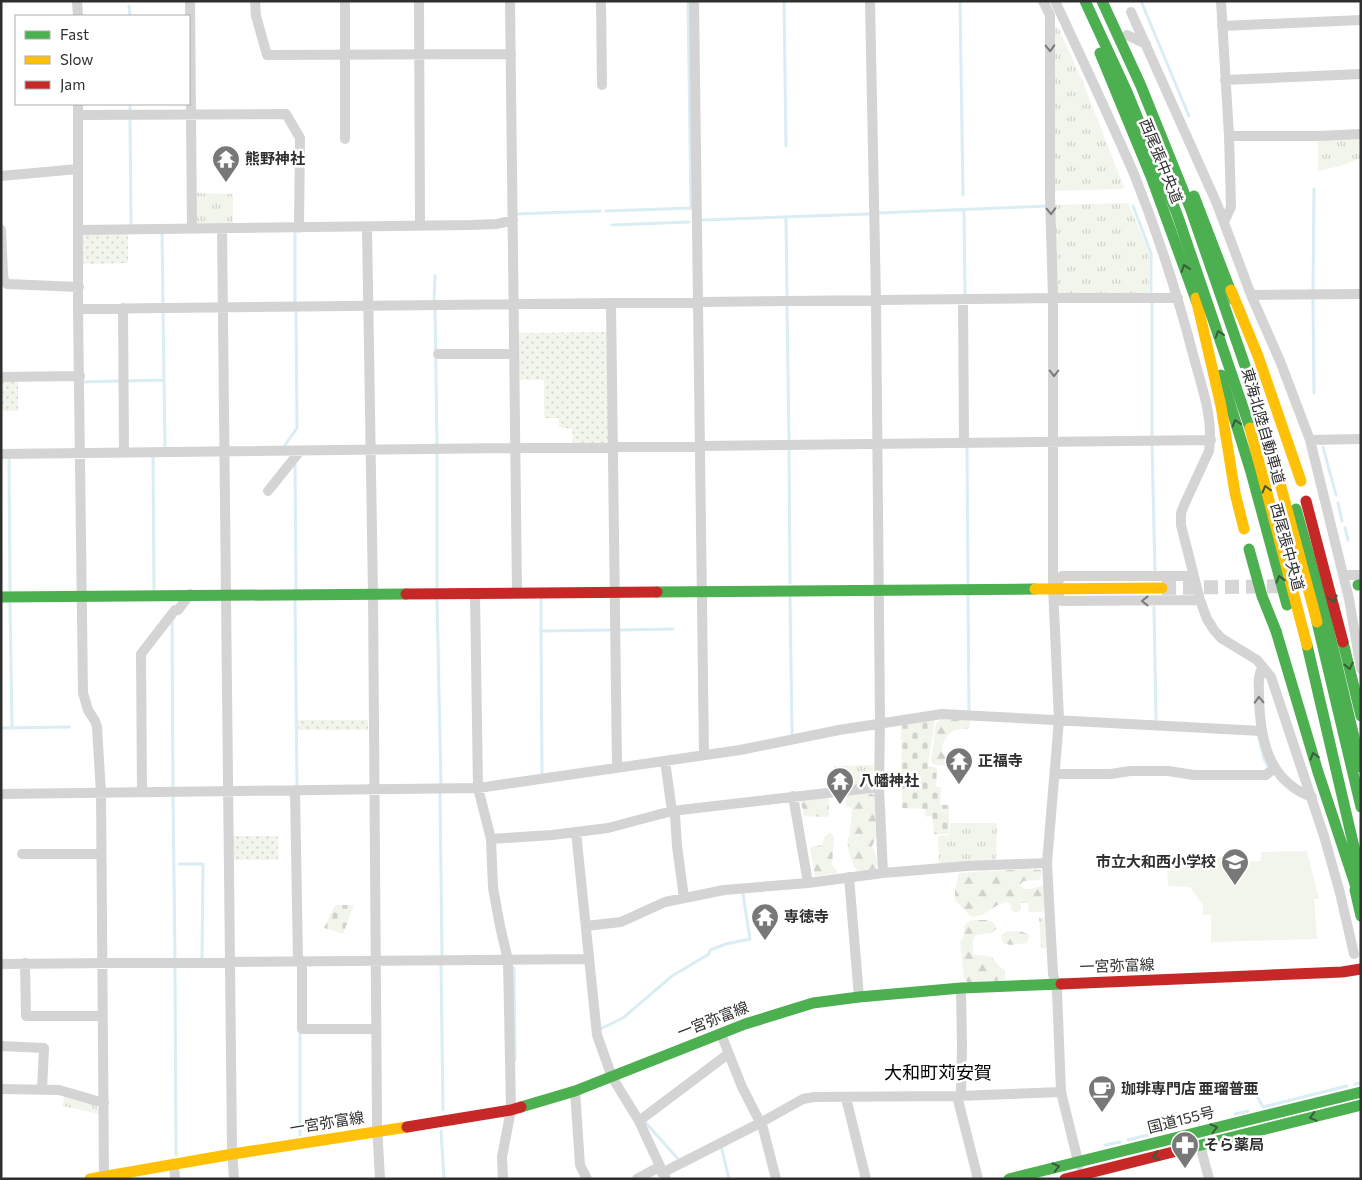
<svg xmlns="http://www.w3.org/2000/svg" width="1362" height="1180" font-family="Commissioner,'Noto Sans JP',sans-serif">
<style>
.grass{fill:url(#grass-dots)}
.forest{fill:url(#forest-firs)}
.cemetery{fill:url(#cemetery-stones)}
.park{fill:url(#park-tufts)}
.pitch{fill:#f2f5ec}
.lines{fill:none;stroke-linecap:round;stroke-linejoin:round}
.stream{stroke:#d9edf2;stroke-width:3}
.secondary-tunnel{stroke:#d5d5d5;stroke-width:14;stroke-dasharray:14 7;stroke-linecap:butt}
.street{stroke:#d4d4d4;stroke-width:10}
.fast{stroke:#4caf50;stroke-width:11}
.slow{stroke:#ffc107;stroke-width:11}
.jam{stroke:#c62828;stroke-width:11}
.fast-bridge{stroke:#4caf50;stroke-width:11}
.slow-bridge{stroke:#ffc107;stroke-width:11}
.oneway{stroke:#797979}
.oneway2{stroke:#395c3b}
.labels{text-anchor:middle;stroke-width:5;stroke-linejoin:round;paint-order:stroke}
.poi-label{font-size:15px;font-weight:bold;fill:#2f2f2f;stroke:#fff;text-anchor:start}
.street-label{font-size:15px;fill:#2f2f2f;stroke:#fff}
.quarter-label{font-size:18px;fill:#000;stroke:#fff}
</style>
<defs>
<pattern id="grass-dots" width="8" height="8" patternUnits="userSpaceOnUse" patternTransform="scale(1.25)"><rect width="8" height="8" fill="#f2f5ec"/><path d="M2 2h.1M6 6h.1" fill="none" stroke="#d0d2cb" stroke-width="1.8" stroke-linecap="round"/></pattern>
<pattern id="forest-firs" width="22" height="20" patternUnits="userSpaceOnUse" patternTransform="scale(1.25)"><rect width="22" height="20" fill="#f2f5ec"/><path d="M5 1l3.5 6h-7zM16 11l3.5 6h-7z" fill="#d0d2cb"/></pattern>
<pattern id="cemetery-stones" width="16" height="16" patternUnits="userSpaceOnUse" patternTransform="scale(1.25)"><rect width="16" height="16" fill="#f2f5ec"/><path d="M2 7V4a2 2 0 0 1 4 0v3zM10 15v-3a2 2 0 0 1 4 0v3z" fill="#d0d2cb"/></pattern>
<pattern id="park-tufts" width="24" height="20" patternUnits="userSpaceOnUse" patternTransform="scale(1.25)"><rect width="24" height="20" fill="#f2f5ec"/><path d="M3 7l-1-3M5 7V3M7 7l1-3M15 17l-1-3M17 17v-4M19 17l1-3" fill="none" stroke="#d0d2cb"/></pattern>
</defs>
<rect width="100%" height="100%" fill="#fff"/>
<path class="grass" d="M128 232V263L83 264V234Z
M608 332 610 444H573L572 429 559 427 558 418H544V380H518V333Z
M1 381H18V411H1Z
M298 720H368V730H298Z
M231 836H278V860H231Z"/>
<path class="forest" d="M942 718 971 720 968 729C964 730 960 728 956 730 947 733 941 743 942 753 947 756 950 758 950 764L945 766 933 764 931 761 936 723Z
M867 793 873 794 875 796 876 837 872 846C875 854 879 860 876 869L860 871 856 870C851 860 844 844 850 833L852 808 846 806 845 798 848 796Z
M826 797 829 799V815L827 817 804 816 801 802 802 800Z
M830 833 834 837 832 865 837 871 836 874 815 876 810 849 812 847 822 845 825 836Z
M1025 869 1041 870C1042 875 1042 877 1039 880L1023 881 1020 885C1025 893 1034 887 1042 886L1044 887 1045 909 1043 912H1029L1028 903H1021L1020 910 1016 913 1011 910V905L1008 902C991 904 988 918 970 916L955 900V892L959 873Z
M1043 917H1045L1047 948 1041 949 1039 918Z
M975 920H988L995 924 996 929 992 933 976 935 973 939V954L992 957 1001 968 1005 970V980L968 983 964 978 960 942 964 936V926L969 921Z
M1019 931 1028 934 1029 936 1027 943 1010 945 1003 943 1001 935 1006 932Z"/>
<path class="cemetery" d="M935 718 928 766 937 768 936 787H941L940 805H949V834H934L932 816 926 817 925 809 902 808 901 724Z
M335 905H354L343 934 324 928Z"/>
<path class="park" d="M1053 27H1058L1082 80 1124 187 1122 189 1054 191Z
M1361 137V158L1340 166 1318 171V140Z
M195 193 233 194V227L195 226Z
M1128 203 1149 252V294L1057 293 1054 205Z
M873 765V782L871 785 836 789 834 766Z
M950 823H997L996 861 939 864 938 836 950 835Z
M64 1096 96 1105 99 1114 63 1106Z"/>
<path class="pitch" d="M1307 851 1319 899H1314L1317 939 1211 942V915H1203V905L1190 887 1168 886 1167 865 1190 864V859L1223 857 1224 862 1261 861V852Z"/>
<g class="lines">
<path class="stream" d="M784 1 786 146
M960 1 963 195
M1141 1 1189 116
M129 6 130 16
M130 104V109
M130 116 131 226
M1133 206 1151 253V292
M964 209 965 296
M606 211 691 208 688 1
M877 213 1048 206
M515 214 600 211
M786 217 787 297
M702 220 868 214
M612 225 689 222
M295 231V302
M162 232 163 304
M1313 292 1314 189
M1313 299 1314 393
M434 301 435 276
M1152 301V437
M787 306 789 440
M435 309 437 444
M163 311 165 447
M126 381 164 380
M83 382 120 381
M1152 444 1155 572
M285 445 297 428 296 309
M967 446 968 584
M1323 447 1336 495
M789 449 790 583
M437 453V587
M153 455 154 589
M9 457 10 590
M295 463 296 589
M1338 503 1342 521
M1345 528 1348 540
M968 593 969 710
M790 596 792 734
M295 599 297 785
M437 599 441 785H443
M541 599V631
M10 603 12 728
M1154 607 1156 720
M172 620 173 789
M619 630 673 629
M1 728 69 727
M1258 735 1264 759 1269 768
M542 774 541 631 611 630
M440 792 442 957
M173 795 175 959
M179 864H203L202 959
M441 965 443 1110
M175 967 176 1155
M514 968 515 1060
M598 1030 623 1018 672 976 709 954 710 950 726 944 750 939 743 894
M300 1034V1135
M1253 1083 1257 1096 1263 1107 1347 1086
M1355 1084 1361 1083
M1235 1114 1248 1111
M645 1122 679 1160
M441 1131 444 1179
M1128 1140 1160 1132
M1105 1145 1120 1142
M721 1146 729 1179"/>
<path class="secondary-tunnel" d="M1162 588 1292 586"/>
<path class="street" d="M77 1 78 16
M190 1 192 228
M255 1 256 16 267 55 511 54
M345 1V139
M419 1 420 226
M510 1 517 592
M601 1 602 85
M694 1 704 755
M870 1 876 301 880 720 879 787 883 873
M1043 1 1050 15V196L1053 298V587L1059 720 1047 863 1053 974 1057 991 1061 1092 1079 1165
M1055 1C1082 59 1109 116 1134 174 1158 234 1178 296 1194 358 1202 388 1214 420 1209 451L1185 503 1181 513V525L1200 600 1207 619 1214 630 1221 638 1257 660 1271 677 1324 836 1340 893 1354 954
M1221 1 1229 136 1231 207 1224 222
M1131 12 1217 204 1251 295 1280 361 1310 440 1349 599 1361 669
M1222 26 1361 20
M1127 35 1146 44
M1225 80 1361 74
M78 104V309L83 693 88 710 95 721 97 727 101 793 104 1179
M78 115 286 114 300 138 299 228
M1229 136H1318L1361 134
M1 176 78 169
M367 227 373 594 377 1124 380 1179
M222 228 232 1148 234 1179
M1 230 3 275 4 280 7 284 79 287
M79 230 471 225 497 224 513 220
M1251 295 1361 294
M963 299 964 443
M611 303 617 768
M123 308 124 452
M78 309 1053 298H1178
M438 354H514
M1 377 80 376
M1310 440 1361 439
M1 454 1211 440
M268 491 300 451
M1343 575H1361
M1194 576H1062L1053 587 1062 601 1200 600
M475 593 478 788 491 839 493 888 500 926 508 960 511 1110 502 1157 503 1179
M1263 667C1257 675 1259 687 1259 697 1260 739 1268 781 1312 797
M665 761 672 811 675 815 677 846 684 898
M1055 774H1111L1130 771H1168L1194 775H1266L1274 768
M295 790 298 962
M142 792 141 654 175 610H178L190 594
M1 794 478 788 740 750 839 730 942 714 1261 731
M793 796 808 883
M576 832 597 1035 612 1077 639 1121 666 1179
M491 839 552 835 608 828 672 811 879 787
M22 854H101
M849 877 859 997
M586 926 621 922 665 902 724 890 808 883 883 873 967 866 1047 863
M302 962V1029H376
M25 963 26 1016H102
M1 964 588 959
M961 988 962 1045 961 1095
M721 1034 742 1087 763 1128 776 1179
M1 1046 44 1048 42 1090
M1 1089 59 1090 104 1103
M575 1091 580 1165 587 1179
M957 1096 978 1179
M846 1098 866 1179
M639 1121 728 1054
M1200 1145 1209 1179
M174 1165 175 1179
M662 1173 760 1123 803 1099 814 1097 957 1096 1061 1092
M637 1179 659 1167"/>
<path class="fast" d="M1100 53 1152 179 1199 308
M1194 196 1234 300
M1221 375 1251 472 1287 605
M1296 509 1322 602 1361 767
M1249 549 1262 596 1276 631
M1358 585H1361
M657 592 1035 589
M1 597 406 594
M1343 642 1361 716
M1355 890 1361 916
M521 1107 575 1091 745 1024 813 1003 859 997 961 988 1061 984
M1177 1151 1361 1105
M1009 1179 1361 1092"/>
<path class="slow" d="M1231 290 1258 356 1301 481
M1196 298 1221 406 1235 493 1244 529
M1035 589 1162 588
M90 1179 233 1154 407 1127"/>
<path class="jam" d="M1306 501 1343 642
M406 594 657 592
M1061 984 1342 972 1361 969
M407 1127 511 1110 521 1107
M1065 1179 1177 1151"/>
<path class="fast-bridge" d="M1085 1 1127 92 1177 214 1250 428
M1102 1 1141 86 1191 210 1250 380
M1317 622 1361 807
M1276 631 1318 772 1361 902
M1307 645 1361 877"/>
<path class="slow-bridge" d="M1250 380 1263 419 1317 622
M1250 428 1307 645"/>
</g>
<defs><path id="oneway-chevron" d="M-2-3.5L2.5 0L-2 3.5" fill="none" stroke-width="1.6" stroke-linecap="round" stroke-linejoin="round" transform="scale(1.25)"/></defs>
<g class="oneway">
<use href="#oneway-chevron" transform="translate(1050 48) rotate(89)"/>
<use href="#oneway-chevron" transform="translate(1051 211) rotate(88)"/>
<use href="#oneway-chevron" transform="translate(1054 373) rotate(90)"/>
<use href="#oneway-chevron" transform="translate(1145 601) rotate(180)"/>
<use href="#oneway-chevron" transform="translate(1259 700) rotate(-92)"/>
</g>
<g class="oneway2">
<use href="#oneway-chevron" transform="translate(1185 268) rotate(-109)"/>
<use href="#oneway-chevron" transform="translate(1219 334) rotate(-109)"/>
<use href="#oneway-chevron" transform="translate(1236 423) rotate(-107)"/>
<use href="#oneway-chevron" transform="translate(1266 489) rotate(-105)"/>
<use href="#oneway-chevron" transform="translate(1280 579) rotate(-105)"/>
<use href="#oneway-chevron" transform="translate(1333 599) rotate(76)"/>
<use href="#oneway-chevron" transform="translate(1349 666) rotate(77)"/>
<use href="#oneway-chevron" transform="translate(1314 756) rotate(-106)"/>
<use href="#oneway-chevron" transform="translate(1313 1117) rotate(166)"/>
<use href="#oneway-chevron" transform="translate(1214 1128) rotate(-14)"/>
<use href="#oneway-chevron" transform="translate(1156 1156) rotate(166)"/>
<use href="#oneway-chevron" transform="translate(1056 1167) rotate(-14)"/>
</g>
<defs>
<g id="temple-pin" transform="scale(1.4375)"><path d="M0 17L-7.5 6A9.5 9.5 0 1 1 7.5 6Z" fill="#787878" stroke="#fff"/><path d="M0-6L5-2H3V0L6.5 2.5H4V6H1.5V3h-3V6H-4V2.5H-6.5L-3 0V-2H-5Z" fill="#fff"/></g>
<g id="school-pin" transform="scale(1.4375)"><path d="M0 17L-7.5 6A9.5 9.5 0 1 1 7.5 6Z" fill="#787878" stroke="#fff"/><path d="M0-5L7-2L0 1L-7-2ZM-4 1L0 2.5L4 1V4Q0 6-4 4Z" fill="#fff"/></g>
<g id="cafe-pin" transform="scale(1.4375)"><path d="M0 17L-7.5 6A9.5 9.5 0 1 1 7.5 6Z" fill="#787878" stroke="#fff"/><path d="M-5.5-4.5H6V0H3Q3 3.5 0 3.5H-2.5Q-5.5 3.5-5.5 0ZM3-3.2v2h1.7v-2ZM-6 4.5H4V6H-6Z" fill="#fff"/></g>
<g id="pharmacy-pin" transform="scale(1.4375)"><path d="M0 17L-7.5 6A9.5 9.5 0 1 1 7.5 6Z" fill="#787878" stroke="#fff"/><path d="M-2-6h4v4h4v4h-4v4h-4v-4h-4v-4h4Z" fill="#fff"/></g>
</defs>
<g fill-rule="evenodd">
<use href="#temple-pin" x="226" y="159"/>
<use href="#temple-pin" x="959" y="761"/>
<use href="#temple-pin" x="840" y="781"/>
<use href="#school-pin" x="1235" y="862"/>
<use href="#temple-pin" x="765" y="917"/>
<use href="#cafe-pin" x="1102" y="1089"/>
<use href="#pharmacy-pin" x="1185" y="1145"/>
</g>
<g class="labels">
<g class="poi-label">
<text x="245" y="164">熊野神社</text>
<text x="978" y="766">正福寺</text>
<text x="859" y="786">八幡神社</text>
<text x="1216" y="867" text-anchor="end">市立大和西小学校</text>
<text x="784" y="922">専徳寺</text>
<text x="1121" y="1094">珈琲専門店 亜瑠普亜</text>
<text x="1204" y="1150">そら薬局</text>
</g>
<g class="street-label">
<text transform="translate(1161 161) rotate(68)" y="5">西尾張中央道</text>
<text transform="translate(1263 426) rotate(74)" y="5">東海北陸自動車道</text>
<text transform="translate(1287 547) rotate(75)" y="5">西尾張中央道</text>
<text transform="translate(1117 966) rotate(-2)" y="5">一宮弥富線</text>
<text transform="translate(713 1020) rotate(-21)" y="5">一宮弥富線</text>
<text transform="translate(1181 1120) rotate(-14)" y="5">国道155号</text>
<text transform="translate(327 1123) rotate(-9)" y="5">一宮弥富線</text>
</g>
<g class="quarter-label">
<text x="938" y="1079">大和町苅安賀</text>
</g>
</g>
<rect width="1362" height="1180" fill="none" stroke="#2f2f2f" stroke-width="5"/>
<rect x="15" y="15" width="175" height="90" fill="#ffffff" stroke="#acacac"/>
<rect x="25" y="31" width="25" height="8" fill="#4caf50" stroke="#acacac"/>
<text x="60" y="40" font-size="15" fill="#2f2f2f">Fast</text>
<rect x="25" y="56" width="25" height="8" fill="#ffc107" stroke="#acacac"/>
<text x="60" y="65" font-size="15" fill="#2f2f2f">Slow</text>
<rect x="25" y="81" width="25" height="8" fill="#c62828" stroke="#acacac"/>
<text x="60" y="90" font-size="15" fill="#2f2f2f">Jam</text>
</svg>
